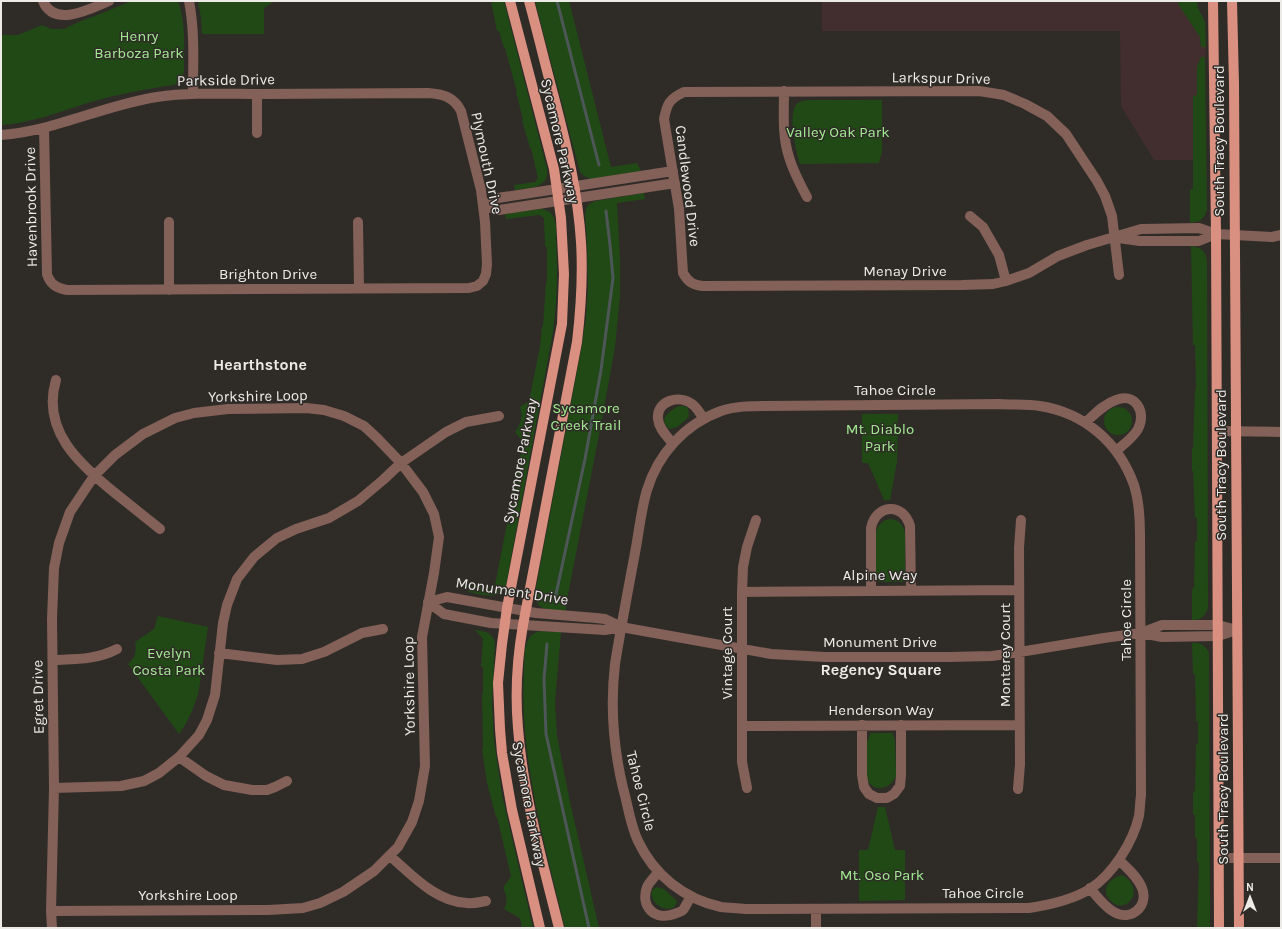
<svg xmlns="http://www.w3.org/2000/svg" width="1282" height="929" font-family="Karla,sans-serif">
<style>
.commercial{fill:#422e2f}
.green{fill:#214916}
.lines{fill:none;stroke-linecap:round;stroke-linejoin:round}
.stream{stroke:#4d5758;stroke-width:3}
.minor{stroke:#836058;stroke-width:10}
.major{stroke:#d99081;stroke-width:10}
.labels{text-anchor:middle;stroke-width:3;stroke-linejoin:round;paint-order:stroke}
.park-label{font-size:15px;fill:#a3ea92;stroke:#2f2c28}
.street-label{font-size:15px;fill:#edebe8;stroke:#2f2c28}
.neighbourhood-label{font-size:16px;font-weight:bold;fill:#edebe8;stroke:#2f2c28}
</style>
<rect width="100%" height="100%" fill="#2f2c28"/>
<path class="commercial" d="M822 1H1178L1179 4 1200 37 1201 47H1206L1205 57H1201L1197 67V96H1193V160H1154L1121 106 1120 31H822Z"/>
<path class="green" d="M131 1H178C186 23 184 48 184 71 183 78 180 82 174 85 143 89 115 95 84 104 57 113 30 123 1 125V35H18L42 25 51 29H64L81 21 100 14Z
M198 1H275L264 8V34H202L201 18Z
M491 1H504L547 169C550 188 529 188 515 190L514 185 535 182 538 178 531 148H530L522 120 523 119 516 92H517L505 48H504L499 31H497Z
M535 1H569L611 167 637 163 641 171 591 179 584 176 580 172Z
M1178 1H1197L1198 8 1205 22 1206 47H1201L1200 37 1178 4Z
M1201 57H1205L1207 209C1205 219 1200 222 1190 223V189H1193V96L1197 95V67Z
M808 100H882V152L879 163 800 164C796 152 788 115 796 105 799 101 803 101 808 100Z
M644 193 645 199 617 203 620 259V296L615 347 602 419 566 605V610C552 610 535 612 535 593L582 345 586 317 588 287 587 241 585 213 588 205 595 201Z
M540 209C545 209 550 211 553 216 557 222 556 232 556 240 558 271 557 302 553 332L506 585C500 602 482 594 468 592L470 585 488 589 495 585 508 519 507 518 512 491H514L523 442 515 432C521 424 523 417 520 407L529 401 540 347 542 326H543L546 282H547V247L545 246 544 218 539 215 506 219 505 214Z
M1191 246C1201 247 1206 251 1207 262L1208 607C1206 616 1201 620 1192 620V589L1194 588 1195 541H1197V518H1195L1193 471H1192V448H1193L1195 389H1196L1195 345H1193Z
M679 406H684L688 408 689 417 677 427 670 429C657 420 669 411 679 406Z
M1104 421a14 14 0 1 1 28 0a14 14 0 1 1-28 0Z
M862 414H898L897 462 890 500H884L868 463H862Z
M890 519C899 520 903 524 905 533V573L903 582H879L876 573V532C878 524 883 520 890 519Z
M158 616 208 627 199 690C195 706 189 720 179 734L128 664C135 658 137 651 135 642L154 629Z
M475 630C485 631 492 632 495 643L492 704 494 740 502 795 533 928H522L520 918 504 909C508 901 507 896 503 888L511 876 497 817H496L487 783 482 749H483L482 694H483V667H481L483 639Z
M541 631 561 632 555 702 557 736 570 802 599 928H565C545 844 519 759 524 671 525 657 522 634 541 631Z
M1192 643C1200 642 1206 646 1209 653L1210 928H1197L1199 862H1197V838H1195V815H1193V792L1195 791 1196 744H1198V721H1196L1195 674H1193Z
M870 733H893V736L895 740 896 775C892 790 871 794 867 777 866 771 865 747 867 742 868 738 870 737 870 733Z
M878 807H885L895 850H905V900L859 901V850H868Z
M1122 875C1125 876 1126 878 1129 880 1143 896 1123 915 1110 900 1100 889 1110 878 1122 875Z
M657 887 664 889 676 900 677 902 674 907C664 913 649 902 652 890Z"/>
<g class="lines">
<path class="stream" d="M557 1 599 165
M555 599 585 459 601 370 613 278 610 245 606 211
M547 644 544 679 546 734 589 928"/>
<path class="minor" d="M43 1C54 28 90 9 109 1
M189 1C195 32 193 63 193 94
M784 91C784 113 782 136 789 157 793 171 800 184 807 197
M257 94V133
M1 135C55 131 104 105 157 97 191 92 226 94 261 94 316 94 372 93 428 93 443 94 454 97 461 111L481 190 485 222 487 264 486 274 483 281 477 286 469 288 67 290C56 288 50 284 47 274L44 128
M484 206 499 210 675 183
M484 206 498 198 673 171
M970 216 983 227 999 255 1006 281
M169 222V290
M358 222 359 288
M1118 238 1140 241H1199L1216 234
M1119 275 1112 216 1105 196 1097 181 1066 134 1047 116 1025 104 1004 95 979 91 684 92C669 99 667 104 664 119L679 209 683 273C688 282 693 285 703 286L962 285 993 284 1006 281 1029 273 1058 256 1087 245 1141 229 1199 228 1216 234 1272 237 1281 235
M56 380C41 430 79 464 115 493 130 505 145 517 160 529
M1000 404C1013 405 1027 404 1040 406 1085 413 1119 443 1134 485 1139 501 1140 517 1140 534L1141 795C1140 802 1140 809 1139 816 1133 842 1113 874 1090 889 1072 900 1049 905 1029 908L745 909C737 908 729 908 721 907 684 899 654 875 638 841 630 824 628 805 623 788 613 746 610 707 615 664 621 627 628 590 635 553 639 532 641 510 647 490 658 454 685 424 721 411 735 406 751 406 766 406Z
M1086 422C1095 414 1104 404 1116 400 1135 392 1147 412 1138 429 1133 438 1124 444 1116 451
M1217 431 1281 432
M673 444C667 436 659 429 658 419 656 401 679 394 692 404 697 407 700 414 704 419
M871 590V528C876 504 903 502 910 526L911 590
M742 592 1019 590
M428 602 447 597 536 613 596 618 605 619 621 627 771 654 825 657H949L992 656 1020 652 1104 638 1141 633 1162 625H1218L1237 630
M428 602 444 614 491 623 605 630 621 627
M1141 633 1162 637 1218 636 1237 630
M219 653 277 660 302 659 324 652 362 633 383 629
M53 660C76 659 96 660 117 649
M862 725V775L864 787 869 794 877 798H887L894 794 900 786 901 775V725
M742 726 1020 725
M179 757 206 776 224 785 252 790H267L275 787 287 781
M54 788 121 786 144 781 159 773 179 757 199 735 207 720 215 695 223 623 227 605 237 579 254 557 277 538 296 529 329 518 358 501 383 480 401 463 446 432 466 422 499 416
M747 788 742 762V592L743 567 747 547 756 520
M1018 789 1020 764 1019 548 1021 520
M390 856C412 875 436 902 467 903 473 904 480 902 486 901
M1219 858H1281
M658 872C655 877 649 882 647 887 640 907 655 921 674 914 677 913 681 912 683 910 686 906 688 901 691 896
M1090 888C1097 897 1105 907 1114 912 1131 922 1149 906 1142 888 1138 877 1127 868 1119 860
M816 909V928
M51 911 268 910 303 908 320 903 343 892 374 871 398 847 412 822 419 801 425 766 422 637 434 573 439 537 434 514 423 492 401 463 377 438 364 426 344 416 324 410 306 408 228 409 194 413 175 418 143 434 115 455 94 476 70 512 59 543 54 568 52 619 54 788 51 911 52 928"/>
<path class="major" d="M510 1 554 169 561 218 564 274 562 324 507 608 502 644 498 683 500 729 502 753 512 810 540 928
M529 1C538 34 546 68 555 101 567 147 578 194 581 242 583 275 581 308 577 342L523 625C517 659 515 694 518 728 523 795 543 863 559 928
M1213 1 1216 234 1219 928
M1232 1 1234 84 1239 928"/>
</g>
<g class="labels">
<g class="park-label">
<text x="139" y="41">Henry<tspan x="139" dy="17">Barboza Park</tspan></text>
<text x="838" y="137">Valley Oak Park</text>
<text x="586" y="413">Sycamore<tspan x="586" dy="17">Creek Trail</tspan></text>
<text x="880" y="434">Mt. Diablo<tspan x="880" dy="17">Park</tspan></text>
<text x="169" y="658">Evelyn<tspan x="169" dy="17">Costa Park</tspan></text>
<text x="882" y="880">Mt. Oso Park</text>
</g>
<g class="street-label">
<text transform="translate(941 78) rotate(1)" y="5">Larkspur Drive</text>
<text transform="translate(226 80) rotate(-1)" y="5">Parkside Drive</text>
<text transform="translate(560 141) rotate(77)" y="5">Sycamore Parkway</text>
<text transform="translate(1219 141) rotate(-90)" y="5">South Tracy Boulevard</text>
<text transform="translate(487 163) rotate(78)" y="5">Plymouth Drive</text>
<text transform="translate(688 186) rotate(83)" y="5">Candlewood Drive</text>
<text transform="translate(31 207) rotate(-91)" y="5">Havenbrook Drive</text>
<text x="905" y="276">Menay Drive</text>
<text x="268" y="279">Brighton Drive</text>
<text x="895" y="395">Tahoe Circle</text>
<text transform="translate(258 396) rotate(-1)" y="5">Yorkshire Loop</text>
<text transform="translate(520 461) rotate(-79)" y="5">Sycamore Parkway</text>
<text transform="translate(1221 465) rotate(-90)" y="5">South Tracy Boulevard</text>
<text x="880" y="580">Alpine Way</text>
<text transform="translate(512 591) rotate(9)" y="5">Monument Drive</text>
<text transform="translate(1126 620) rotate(-90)" y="5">Tahoe Circle</text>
<text x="880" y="647">Monument Drive</text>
<text transform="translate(727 653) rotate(-90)" y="5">Vintage Court</text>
<text transform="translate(1005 655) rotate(-90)" y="5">Monterey Court</text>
<text transform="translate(409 686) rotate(-91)" y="5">Yorkshire Loop</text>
<text transform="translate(38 697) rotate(-91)" y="5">Egret Drive</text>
<text x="881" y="715">Henderson Way</text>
<text transform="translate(1223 789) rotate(-90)" y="5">South Tracy Boulevard</text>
<text transform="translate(641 791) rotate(76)" y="5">Tahoe Circle</text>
<text transform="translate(529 804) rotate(79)" y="5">Sycamore Parkway</text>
<text x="983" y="898">Tahoe Circle</text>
<text x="188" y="900">Yorkshire Loop</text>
</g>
<g class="neighbourhood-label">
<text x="260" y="370">Hearthstone</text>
<text x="881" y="675">Regency Square</text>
</g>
</g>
<rect width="1282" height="929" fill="none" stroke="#edebe8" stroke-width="4"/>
<g transform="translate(1250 897)" stroke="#2f2c28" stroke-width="3" paint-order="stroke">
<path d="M0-3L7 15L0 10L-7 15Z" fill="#edebe8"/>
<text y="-6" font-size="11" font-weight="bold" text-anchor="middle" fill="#edebe8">N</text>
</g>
</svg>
